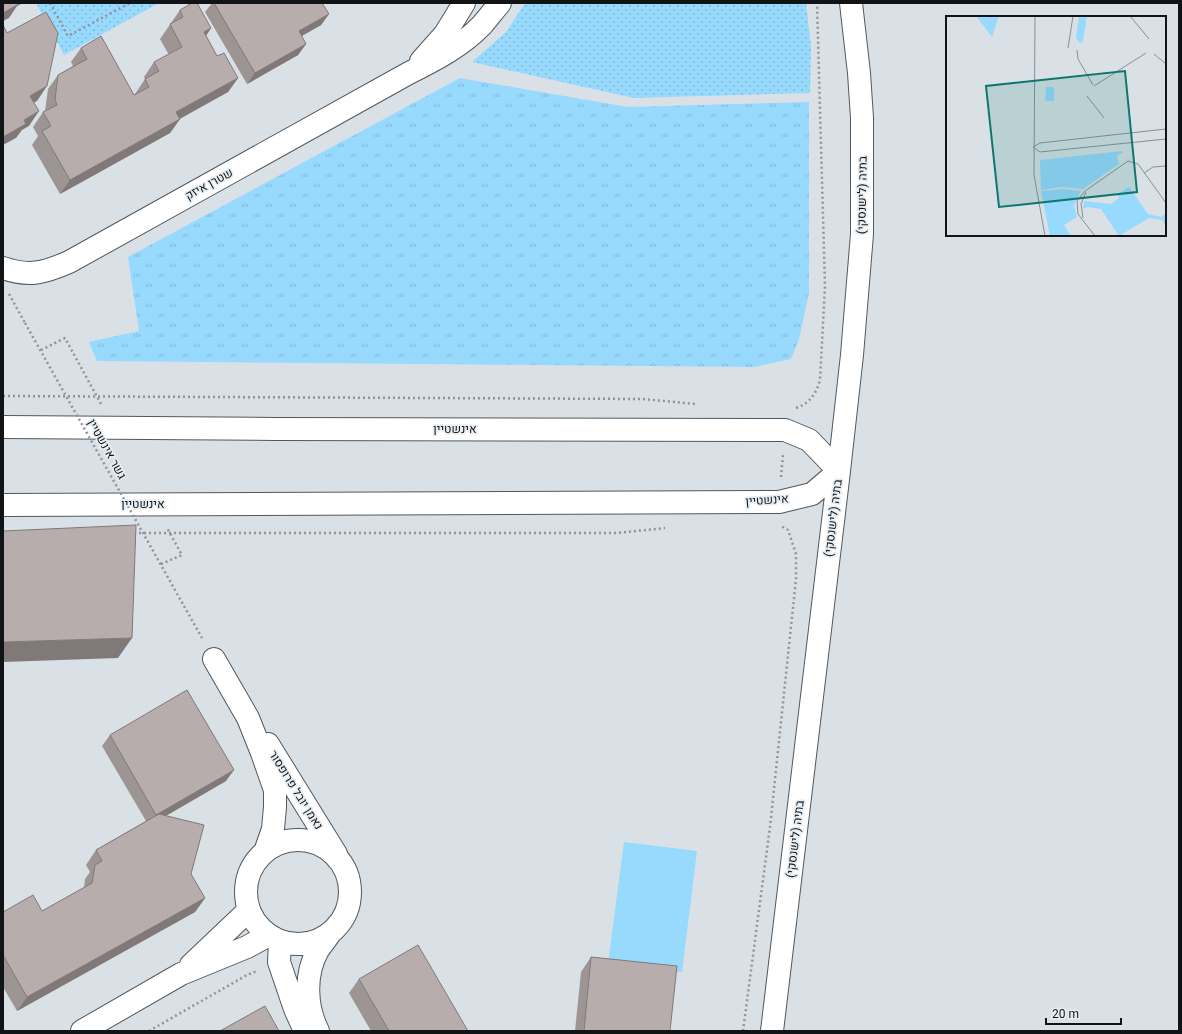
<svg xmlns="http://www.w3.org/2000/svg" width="1182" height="1034" font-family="Georgia,Heebo,serif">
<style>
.grass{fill:url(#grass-tufts)}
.park{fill:url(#park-dots)}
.garden{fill:#98d9fe}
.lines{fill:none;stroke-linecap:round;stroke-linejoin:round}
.minor-casing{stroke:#51585d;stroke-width:24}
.path{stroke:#8e9498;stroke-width:2.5;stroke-dasharray:2 3;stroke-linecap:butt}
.minor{stroke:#fff;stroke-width:22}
.path-bridge{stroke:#8e9498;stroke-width:2.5;stroke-dasharray:2 3;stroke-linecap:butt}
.wall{fill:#9d9594}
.shaded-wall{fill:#807978}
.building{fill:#b7adac;stroke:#807978}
.labels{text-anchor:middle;stroke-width:3.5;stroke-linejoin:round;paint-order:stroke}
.street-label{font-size:12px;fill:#111416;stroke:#e6eef3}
.inset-road{fill:none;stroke:#898f93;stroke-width:1}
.view{fill:#0f766e;fill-opacity:0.15;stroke:#0f766e;stroke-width:2}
.inset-edge{fill:none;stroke:#111416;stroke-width:2}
</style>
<defs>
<pattern id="grass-tufts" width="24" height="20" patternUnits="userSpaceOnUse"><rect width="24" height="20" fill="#98d9fe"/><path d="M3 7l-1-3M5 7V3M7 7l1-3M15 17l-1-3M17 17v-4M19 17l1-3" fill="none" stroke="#82b9d9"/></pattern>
<pattern id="park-dots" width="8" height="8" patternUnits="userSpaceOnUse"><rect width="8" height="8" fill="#98d9fe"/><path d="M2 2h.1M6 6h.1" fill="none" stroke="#82b9d9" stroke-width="1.8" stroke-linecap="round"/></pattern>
</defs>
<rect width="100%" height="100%" fill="#d9e1e6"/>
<path class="grass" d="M460 78 628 107 809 102V293L799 339 791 359 755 367 97 361 89 342 139 331 128 257Z"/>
<path class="park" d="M36 3H159L64 55Z
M525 3H806L811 46 810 93 634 98 472 62 506 32Z"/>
<path class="garden" d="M624 842 697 851 682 972 608 963Z"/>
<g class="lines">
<g class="minor-casing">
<path id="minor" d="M421 61 445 34 464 3
M3 268C29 277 44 273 69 262L409 73C435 60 462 46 482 25 488 18 494 10 500 3
M3 427 275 429 785 430 809 440 839 471 812 494 779 502 3 505
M214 659 248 718 262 753 275 790V807L273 829 265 852
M268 744 336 854
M246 892a52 52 0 1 1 104 0a52 52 0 1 1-104 0Z
M280 941 279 962 295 1009 305 1031
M191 965 249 910
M82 1031 181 974 247 947 269 935
M318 1031C306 1007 304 975 318 950 322 944 327 938 331 932
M772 1031 839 471 852 355 862 234V118L859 73 851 3"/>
</g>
<path class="path" d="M50 3 68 36 130 3
M9 294 25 323
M41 350 65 338 101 404
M3 396 643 399 696 404
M796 408C810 403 816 394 820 380L825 286 817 3
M781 477 783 455
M134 533H616L665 528
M161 564 182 555 167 528
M184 606 202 638
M149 1031 247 975 257 971
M743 1031 770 827 796 579V554L788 530 781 526"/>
<use href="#minor" class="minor"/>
<path class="path-bridge" d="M25 323 184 606"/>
</g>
<path class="wall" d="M212 3H322L329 14 321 25 302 36 306 44 298 55 247 84 205 12Z
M180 10 211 28 206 36 217 56 238 78 228 92 180 119 170 133 60 194 32 145 38 136 33 127 43 112 45 111 48 89 58 75 73 66 71 62 81 48 134 95H135V94L145 79 144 77 154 62 169 55 160 39Z
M110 735 226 781 166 816 191 874 205 898 195 912 17 1011 3 987V912L42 911 84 888 85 879 90 872 86 865 96 850 146 821 102 746Z
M591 957 670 1031H575L581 972Z
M359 979 468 1031H371L349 993Z"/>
<path class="shaded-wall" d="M12 3H23L17 6 9 18 3 21V13Z
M329 14 321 25 291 42 299 31Z
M211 28 201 43 204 32Z
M306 44 298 55 247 84 255 73Z
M238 78 228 92 166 126 176 112Z
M47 86 37 101 20 110 30 96Z
M39 111 29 126 22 130 16 138 3 145V137L24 120Z
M180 119 170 133 60 194 70 180Z
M132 638 118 658 3 662V642Z
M234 770 226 781 148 826 156 815Z
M205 898 195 912 17 1011 27 997Z"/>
<path class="building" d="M3 3H19V4L3 13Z
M192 3H197L211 28 204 32 217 56 224 53 238 78 176 112 180 119 70 180 42 131 51 126 43 112 57 105 55 100 58 75 87 59 81 48 101 36 134 95 149 87 145 79 159 71 154 62 182 47 170 24 183 17 180 10Z
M214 3H322L329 14 299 31 306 44 255 73Z
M46 12 58 33 47 86 30 96 39 111 24 120 26 124 3 137V25L7 33Z
M136 525 132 638 3 642V531Z
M187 690 234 770 156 815 110 735Z
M159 814 204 825 191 874 205 898 27 997 3 955V912L33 895 42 911 92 883 95 865 102 861 96 850Z
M418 945 468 1031H389L359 979Z
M591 957 677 966 670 1031H584Z
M265 1006 279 1031H220Z"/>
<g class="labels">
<g class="street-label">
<text transform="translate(209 184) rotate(-29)" y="4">שטרן איזק</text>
<text transform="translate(862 195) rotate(-89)" y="4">בתיה (לישנסקי)</text>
<text x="455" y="433">אינשטיין</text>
<text transform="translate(107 449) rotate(61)" y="4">גשר אינשטיין</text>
<text transform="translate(767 500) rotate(-4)" y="4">אינשטיין</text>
<text x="143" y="508">אינשטיין</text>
<text transform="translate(833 518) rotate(-83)" y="4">בתיה (לישנסקי)</text>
<text transform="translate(296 790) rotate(58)" y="4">נאמן יובל פרופסור</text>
<text transform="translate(795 839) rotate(-83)" y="4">בתיה (לישנסקי)</text>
</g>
</g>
<g transform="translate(946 16)">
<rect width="220" height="220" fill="#d9e1e6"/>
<path d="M30 0H53L46 21ZM176 135 177 137 171 139 173 148 137 173 116 171 95 174 94 144Z" fill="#98d9fe"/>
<path d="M133 0H141L137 25 134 27 130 22ZM183 171 202 198 215 201 219 198V208L216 204 203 202 173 220 155 193 141 191 137 193 138 185 165 188 173 182 171 179ZM116 173 135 175 128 189 131 201 118 209 125 220H104L95 175Z" fill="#98d9fe"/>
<path d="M100 71H108V85H99Z" fill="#98d9fe"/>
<path class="inset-road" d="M89 0 88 159 99 220M184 0 203 23M122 32 127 0M131 34 132 43 147 69M208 38 220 48M148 70 200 37M141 80 158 102M220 113 94 127 87 131 94 136 220 123M198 157 207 151 220 150M137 202 135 188 140 176M149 220 132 198 131 185 139 175 182 145 192 148 220 187"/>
<path class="view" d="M179 55 191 176 53 191 40 70Z"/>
<rect width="220" height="220" class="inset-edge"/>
</g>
<rect width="1182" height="1034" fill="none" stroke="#111416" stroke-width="8"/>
<path d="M1046 1018v6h75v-6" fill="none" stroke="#111416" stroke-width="2"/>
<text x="1052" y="1018" font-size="12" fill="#111416" stroke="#e6eef3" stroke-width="3" paint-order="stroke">20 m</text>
</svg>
